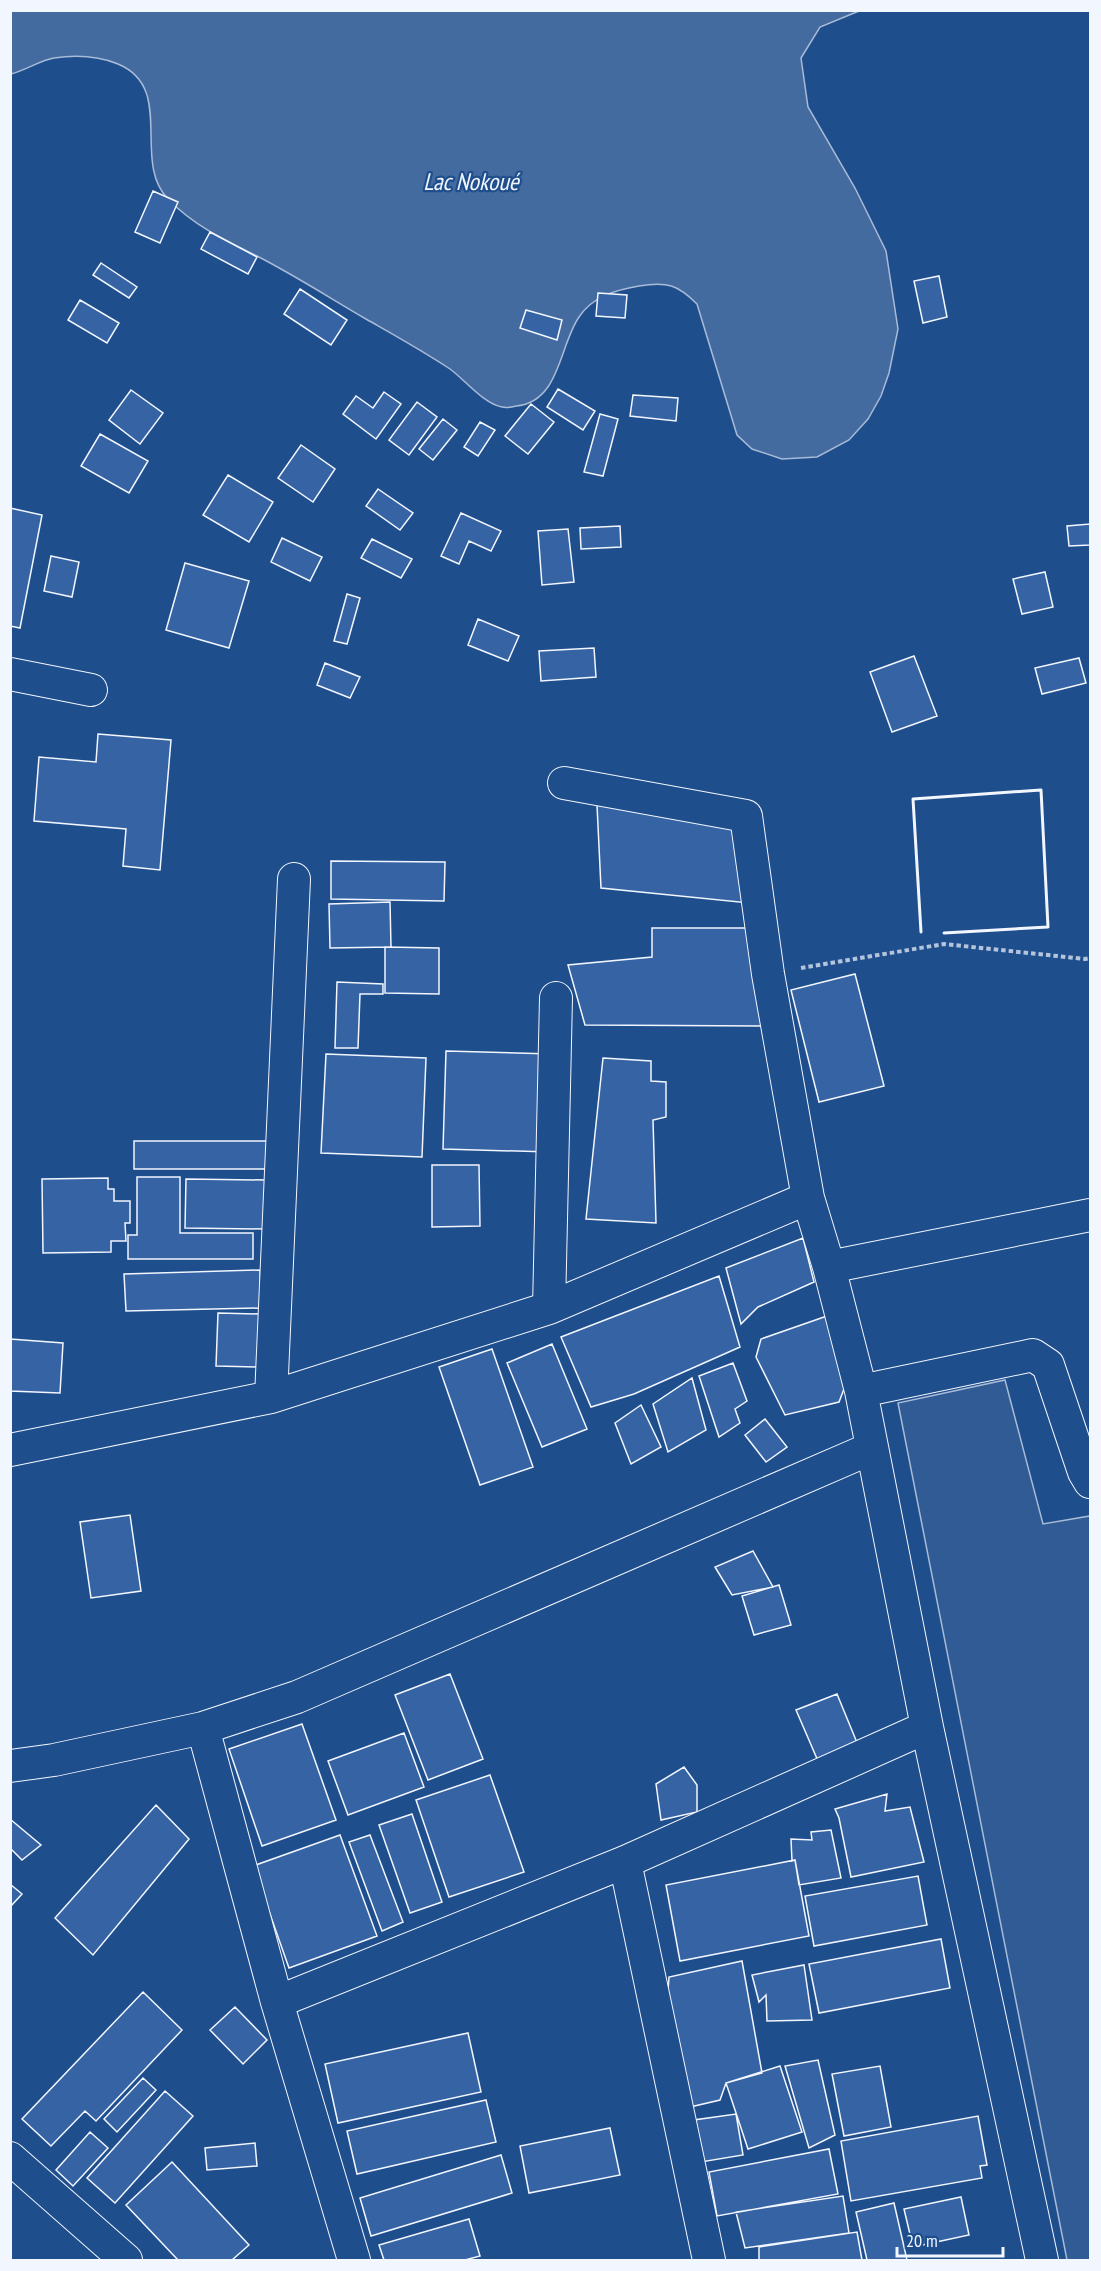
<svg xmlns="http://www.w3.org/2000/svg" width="1101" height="2271" font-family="'PT Sans Narrow',sans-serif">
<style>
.built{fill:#305b95;stroke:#a8bbd7;stroke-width:1.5}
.water{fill:#446ba0;stroke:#a8bbd7;stroke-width:1.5}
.building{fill:#3563a3;stroke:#f2f6ff;stroke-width:1.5}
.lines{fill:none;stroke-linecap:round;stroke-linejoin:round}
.minor-casing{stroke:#f2f6ff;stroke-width:34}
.path{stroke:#b3c4dc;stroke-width:4;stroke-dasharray:4.5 3;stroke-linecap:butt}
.minor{stroke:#1f4e8c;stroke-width:32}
.wall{stroke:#f2f6ff;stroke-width:3}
.labels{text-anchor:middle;stroke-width:4.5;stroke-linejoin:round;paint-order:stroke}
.water-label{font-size:24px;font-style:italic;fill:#f2f6ff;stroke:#1f4e8c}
</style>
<rect width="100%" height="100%" fill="#1f4e8c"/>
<path class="built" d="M1005 1380 1043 1524 1090 1516V2260H1067L898 1403Z"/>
<path class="water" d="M10 11H859L820 27 801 58 808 107 855 188 886 251 898 329 889 373 881 396 868 419 849 440 817 457 782 459 752 449 737 435 697 304C678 285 667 281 639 286 616 290 593 296 579 317 559 346 560 402 516 406 512 407 506 408 502 407 484 404 465 380 450 369 423 351 394 335 366 319 330 298 294 275 257 256 224 240 193 225 168 199 131 161 176 88 118 64 98 56 75 55 54 58 41 60 26 70 11 74Z"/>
<path class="building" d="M153 191 178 202 160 243 135 232Z
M210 232 257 257 248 274 201 249Z
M101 263 137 287 129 298 93 275Z
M939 276 947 317 923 323 914 281Z
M300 289 347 320 331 345 284 314Z
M598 293 627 295 625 318 596 316Z
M80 300 119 323 107 343 68 320Z
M526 310 562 320 557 340 520 328Z
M558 389 595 411 583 430 547 407Z
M131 390 163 413 140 444 109 420Z
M384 392 401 404 376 439 343 414 356 396 373 408Z
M633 395 678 398 676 421 630 416Z
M417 402 437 417 409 455 389 440Z
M531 404 554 422 528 454 505 436Z
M600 414 618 419 603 476 584 472Z
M443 419 457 430 433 460 419 449Z
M480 422 495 430 478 456 464 447Z
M100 434 148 461 129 493 81 466Z
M301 445 335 469 313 502 278 478Z
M228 475 273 502 249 542 203 515Z
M378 489 413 513 400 530 366 506Z
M10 508 42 515 20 628 10 626Z
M461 513 501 531 491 551 469 541 459 564 441 556Z
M1090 524V545L1069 546 1067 526Z
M620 526 621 547 581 549 580 528Z
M568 529 574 582 542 585 538 531Z
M282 538 322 557 310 581 271 562Z
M372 539 412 559 401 578 361 558Z
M51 556 79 562 72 597 44 591Z
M185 563 249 581 229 648 166 630Z
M1045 572 1053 607 1022 614 1013 579Z
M347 594 360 598 347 644 334 641Z
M478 619 519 636 508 661 468 645Z
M594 648 596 677 541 681 539 651Z
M914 656 937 716 892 732 870 672Z
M1079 658 1086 683 1042 694 1035 668Z
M325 663 360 677 350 698 317 685Z
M98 734 171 740 160 870 123 866 126 829 34 821 39 757 96 762Z
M597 805 742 826 749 903 601 888Z
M331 861 445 862 444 901 331 899Z
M390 902 391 947 330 948 329 904Z
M652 928H755L769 1026 585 1025 568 965 652 957Z
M385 947 439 948V994L385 993Z
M855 974 884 1086 819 1102 791 990Z
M337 982 383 984V994H360L358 1048H335Z
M446 1051 552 1054 550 1152 443 1149Z
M326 1054 426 1058 422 1157 321 1153Z
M603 1058 651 1061V1081L666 1082V1117L653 1120 656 1223 586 1219Z
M134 1141H267V1169H134Z
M432 1165H479L480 1226 432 1227Z
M137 1177H180V1233H253V1259H128V1235H137Z
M108 1178V1189H114V1201H130V1223H125L126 1241H111V1252L43 1253 42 1179Z
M186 1179 265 1180 264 1229 185 1228Z
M803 1238 814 1282 758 1307 741 1324 726 1268Z
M260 1270 261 1308 126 1311 124 1274Z
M719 1276 740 1347 634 1394 591 1407 561 1337Z
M218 1313 261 1314 260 1367 216 1366Z
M827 1316 852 1368 839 1402 785 1415 756 1357 761 1339Z
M10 1339 63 1343 60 1393 10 1391Z
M552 1344 587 1429 542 1447 507 1363Z
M492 1349 533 1467 480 1485 439 1367Z
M733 1363 747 1401 735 1409 740 1423 719 1437 699 1376Z
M692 1378 706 1430 668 1452 653 1404Z
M641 1405 661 1447 631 1464 615 1423Z
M765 1419 787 1447 766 1462 745 1435Z
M130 1515 141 1591 91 1598 80 1522Z
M753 1551 773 1587 732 1595 715 1567Z
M779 1585 791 1625 754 1635 742 1596Z
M450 1674 483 1759 428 1780 395 1695Z
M837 1694 858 1745 818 1761 796 1710Z
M302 1724 336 1820 262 1846 229 1749Z
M404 1733 424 1787 348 1815 328 1761Z
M684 1767 697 1785V1812L661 1820 656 1784Z
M490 1775 524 1872 449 1897 416 1800Z
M887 1794 885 1811 910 1807 924 1862 851 1877 839 1818 835 1809Z
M156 1805 189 1839 93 1955 55 1918Z
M412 1814 442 1902 410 1913 379 1825Z
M10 1819 41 1845 22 1860 10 1848Z
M831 1830 841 1878 799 1885 795 1860 792 1861 791 1839 812 1840 811 1832Z
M340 1835 377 1936 289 1968 253 1866Z
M370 1835 403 1922 382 1931 349 1842Z
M795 1860 809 1936 680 1961 666 1885Z
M918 1876 927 1925 814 1946 805 1896Z
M10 1884 22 1894 10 1907Z
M941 1939 950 1988 819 2013 809 1964Z
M742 1961 762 2073 726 2083 720 2100 690 2107 668 1991 669 1977Z
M804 1965 812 2020 767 2021 766 1995 759 2002 752 1975Z
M143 1992 182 2030 96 2121 85 2111 51 2146 22 2119Z
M235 2007 267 2040 243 2064 210 2030Z
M468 2033 481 2092 338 2123 325 2064Z
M818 2060 835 2135 809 2148 785 2066Z
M780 2066 802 2132 748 2149 726 2083Z
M880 2066 891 2127 844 2136 832 2074Z
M143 2078 156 2090 117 2132 104 2119Z
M165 2091 193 2116 115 2203 87 2178Z
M486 2100 496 2142 357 2174 347 2131Z
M736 2114 743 2155 701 2162 694 2120Z
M978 2116 987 2165 980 2166 982 2178 851 2201 841 2141Z
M610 2128 620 2175 529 2193 520 2146Z
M90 2132 108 2148 73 2186 56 2170Z
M255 2143 257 2166 207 2170 205 2148Z
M829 2149 838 2194 717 2216 709 2172Z
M501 2155 512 2193 371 2236 360 2198Z
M172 2162 249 2245 232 2260H178L126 2205Z
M843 2196 849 2233 745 2248 736 2212Z
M961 2197 969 2235 913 2247 904 2209Z
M894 2203 907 2260H867L856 2212Z
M469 2219 480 2256 465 2260H384L379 2245Z
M857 2232 862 2260H759V2247Z"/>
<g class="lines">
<g class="minor-casing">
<path id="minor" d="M10 674 91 690
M564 783 746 816 768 974 808 1198 829 1267 861 1391 927 1727 1042 2260
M829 1267 1090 1215
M549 1308 556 998
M861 1391 1033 1355 1048 1365 1084 1472 1090 1482
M271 1397 294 879
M10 1450 271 1397 549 1308 808 1198
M203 1728 277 2002 354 2260
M10 1766 54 1760 203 1728 297 1697 872 1448
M625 1862 709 2260
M277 2002 625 1862 927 1727
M10 2158 126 2260"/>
</g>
<path class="path" d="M801 968 944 944 1085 959 1090 958"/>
<use href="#minor" class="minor"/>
<path class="wall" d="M921 932 913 799 1041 790 1048 927 944 933"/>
</g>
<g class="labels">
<g class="water-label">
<text x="471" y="190">Lac Nokoué</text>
</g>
</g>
<rect width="1101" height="2271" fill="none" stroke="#f2f6ff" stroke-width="24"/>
<path d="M897 2247v9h106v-9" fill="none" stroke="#f2f6ff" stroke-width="3"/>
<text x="906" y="2247" font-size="18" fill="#f2f6ff" stroke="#1f4e8c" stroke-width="4.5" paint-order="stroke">20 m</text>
</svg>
